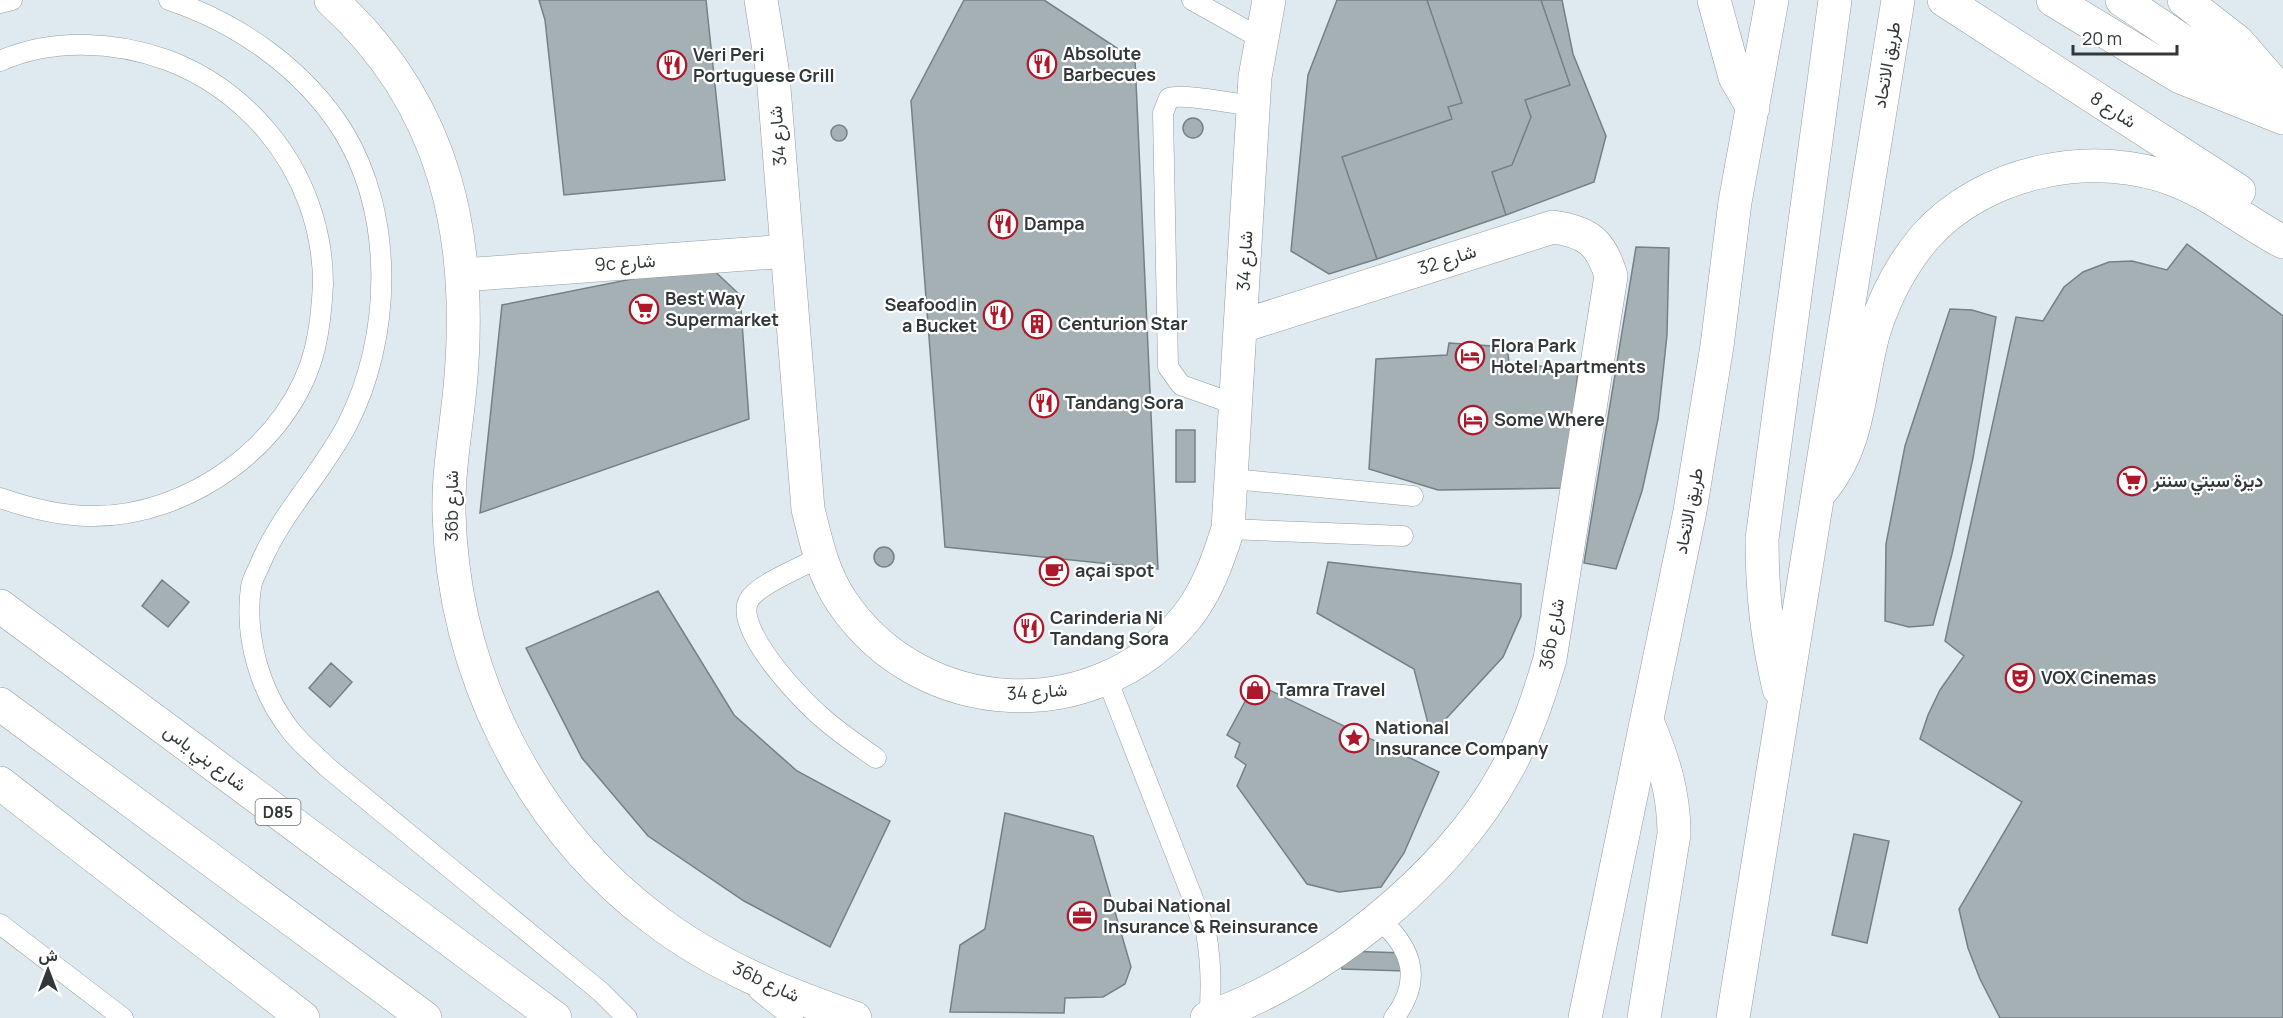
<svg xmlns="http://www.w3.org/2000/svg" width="2283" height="1018" font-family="Manrope,Vazirmatn,sans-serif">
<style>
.building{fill:#a5b0b5;stroke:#758085;stroke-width:1.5}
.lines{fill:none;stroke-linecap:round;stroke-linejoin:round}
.lane-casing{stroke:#919da2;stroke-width:21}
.street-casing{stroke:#919da2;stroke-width:34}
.secondary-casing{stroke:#919da2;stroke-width:34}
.primary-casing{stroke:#919da2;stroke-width:34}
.lane{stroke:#fff;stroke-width:20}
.street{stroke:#fff;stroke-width:33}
.secondary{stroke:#fff;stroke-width:33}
.primary{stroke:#fff;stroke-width:33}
.labels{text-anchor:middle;stroke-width:4.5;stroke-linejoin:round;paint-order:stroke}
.shield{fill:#fff;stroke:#707374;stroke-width:1.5}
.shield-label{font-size:16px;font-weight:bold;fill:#323739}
.poi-label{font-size:18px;font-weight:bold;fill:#323739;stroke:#fff;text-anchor:start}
.street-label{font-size:18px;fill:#323739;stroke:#fff}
</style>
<rect width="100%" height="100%" fill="#deeaf0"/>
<path class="building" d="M539 0H706L725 180 564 195 545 20Z
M964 0H1044L1135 60 1158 569 945 547 911 101Z
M1337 0H1427L1462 103 1448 107 1452 119 1342 157 1377 259 1329 274 1291 251 1308 75Z
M1427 0H1541L1570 85 1525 100 1531 117 1512 165 1492 172 1506 215 1377 259 1342 157 1452 119 1448 107 1462 103Z
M1541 0H1562L1573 54 1606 136 1594 182 1506 215 1492 172 1512 165 1531 117 1525 100 1570 85Z
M1183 128a10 10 0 1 1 20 0a10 10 0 1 1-20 0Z
M831 133a8 8 0 1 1 16 0a8 8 0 1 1-16 0Z
M2187 244 2283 316V1018H2000L1980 979 1968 948 1959 909 2022 802 1920 739 1928 715 1940 690 1964 656 1945 641 2016 317 2043 321 2064 287 2083 272 2109 262 2132 261 2167 270Z
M1636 247 1669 248 1667 335 1658 419 1642 491 1616 569 1584 563Z
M707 264 740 295 749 419 480 513 502 305Z
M1950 309 1972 310 1996 317 1973 458 1952 554 1933 625 1909 627 1885 621 1886 544 1905 446Z
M1449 343 1507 347 1509 362 1578 371 1566 488 1438 490 1369 469 1376 359 1447 355Z
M1176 430H1195V482H1176Z
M874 557a10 10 0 1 1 20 0a10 10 0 1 1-20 0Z
M1328 562 1521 584V616L1503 657 1431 735 1414 669 1317 613Z
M162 580 189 602 168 627 142 606Z
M658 591 734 715 797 771 890 821 830 947 744 901 648 836 582 758 526 648Z
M331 663 352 682 330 707 309 688Z
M1255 683 1439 772 1404 853 1381 887 1339 892 1307 884 1237 786 1246 765 1235 757 1240 743 1227 735Z
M1005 813 1093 836 1131 967 1125 984 1103 997 1065 998 1064 1013 950 1012 960 945 985 929Z
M1854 834 1889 841 1867 943 1832 935Z
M1343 951 1405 953V971L1342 969Z"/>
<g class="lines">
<g class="lane-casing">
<path id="lane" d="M169 0C238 23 303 68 343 131 395 216 392 338 347 425 322 473 283 511 261 562 258 570 252 579 251 587 244 637 260 692 291 731 301 744 315 755 327 767L601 992 627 1018
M1192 0 1260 38
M0 3 12 0
M0 61C52 38 114 41 167 60 207 75 239 98 267 131 303 174 323 228 323 284 322 305 320 327 315 348 292 444 187 518 90 516 59 516 29 508 0 498
M1237 405 1181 385 1168 367 1163 113 1169 98C1184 93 1234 104 1254 106
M1233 479 1413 496
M1228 529 1403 536
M820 557C802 567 758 584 749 600 733 627 797 695 817 713 835 730 856 744 876 758
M1107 679 1206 932C1211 961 1212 988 1209 1018
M1379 919C1412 948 1423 980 1394 1018
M0 924 123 1018
M759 991 793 1018"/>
</g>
<g class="street-casing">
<path id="street" d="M331 0C447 105 474 239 460 388 456 430 448 471 449 513 453 670 528 824 654 919 714 965 785 994 855 1018
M761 0 773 75 808 509C816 542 823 574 842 602 922 720 1095 728 1186 618 1207 592 1218 560 1228 529L1255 77 1269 0
M463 275 787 251
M1207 1018C1319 979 1448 878 1505 773 1526 736 1538 699 1550 659L1611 276C1601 242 1588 232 1553 227L1242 326"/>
</g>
<g class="secondary-casing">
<path id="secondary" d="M1714 0 1735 77 1753 108
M1944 0 2239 191
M2053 0 2180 77 2283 118
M2122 0 2272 101
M2184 0 2238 42 2283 94
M1822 490C1862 442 1858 384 1875 328 1886 295 1902 264 1925 237 1984 170 2095 148 2177 181 2215 196 2247 223 2283 242
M1779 689C1767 637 1762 593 1762 539L1835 0
M1585 1018 1690 511 1717 346 1735 202 1772 0
M1733 1018 1898 0"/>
</g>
<g class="primary-casing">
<path id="primary" d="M0 606 555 1018
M0 704 425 1018
M0 783 303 1018
M1644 1018 1674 834C1674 792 1663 759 1647 721"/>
</g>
<use href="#lane" class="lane"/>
<use href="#street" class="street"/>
<use href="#secondary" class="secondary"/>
<use href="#primary" class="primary"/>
</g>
<defs>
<g id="restaurant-ring" transform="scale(1.5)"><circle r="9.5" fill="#fff" stroke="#ad192b" stroke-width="1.5"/><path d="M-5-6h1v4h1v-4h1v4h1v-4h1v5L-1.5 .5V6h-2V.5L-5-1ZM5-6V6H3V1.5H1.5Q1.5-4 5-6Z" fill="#ad192b"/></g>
<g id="supermarket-ring" transform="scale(1.5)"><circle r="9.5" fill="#fff" stroke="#ad192b" stroke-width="1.5"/><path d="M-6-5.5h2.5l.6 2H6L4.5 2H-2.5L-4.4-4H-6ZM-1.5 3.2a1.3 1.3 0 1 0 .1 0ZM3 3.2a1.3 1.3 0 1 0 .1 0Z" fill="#ad192b"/></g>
<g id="building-ring" transform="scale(1.5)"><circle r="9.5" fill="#fff" stroke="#ad192b" stroke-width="1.5"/><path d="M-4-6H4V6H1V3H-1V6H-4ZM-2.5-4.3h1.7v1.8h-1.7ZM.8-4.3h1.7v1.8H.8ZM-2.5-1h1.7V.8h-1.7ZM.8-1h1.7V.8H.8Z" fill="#ad192b"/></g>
<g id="hotel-ring" transform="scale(1.5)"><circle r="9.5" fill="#fff" stroke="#ad192b" stroke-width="1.5"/><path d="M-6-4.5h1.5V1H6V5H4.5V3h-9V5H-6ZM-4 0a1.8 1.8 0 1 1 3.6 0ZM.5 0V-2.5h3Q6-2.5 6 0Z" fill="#ad192b"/></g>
<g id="cafe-ring" transform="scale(1.5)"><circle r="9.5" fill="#fff" stroke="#ad192b" stroke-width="1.5"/><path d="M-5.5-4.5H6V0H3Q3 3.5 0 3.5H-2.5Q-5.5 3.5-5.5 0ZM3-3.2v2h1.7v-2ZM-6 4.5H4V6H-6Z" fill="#ad192b"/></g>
<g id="theatre-ring" transform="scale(1.5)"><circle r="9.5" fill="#fff" stroke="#ad192b" stroke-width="1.5"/><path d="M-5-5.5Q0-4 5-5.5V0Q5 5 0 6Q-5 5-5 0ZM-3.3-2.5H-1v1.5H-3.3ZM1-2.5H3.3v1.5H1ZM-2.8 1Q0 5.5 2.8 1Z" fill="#ad192b"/></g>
<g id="shop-ring" transform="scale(1.5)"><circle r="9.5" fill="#fff" stroke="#ad192b" stroke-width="1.5"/><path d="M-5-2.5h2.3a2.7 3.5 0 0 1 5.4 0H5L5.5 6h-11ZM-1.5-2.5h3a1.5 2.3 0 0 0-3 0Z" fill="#ad192b"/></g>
<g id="sight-ring" transform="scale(1.5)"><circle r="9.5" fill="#fff" stroke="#ad192b" stroke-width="1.5"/><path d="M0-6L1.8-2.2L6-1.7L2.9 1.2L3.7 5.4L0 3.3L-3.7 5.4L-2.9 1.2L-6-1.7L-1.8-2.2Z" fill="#ad192b"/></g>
<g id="office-ring" transform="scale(1.5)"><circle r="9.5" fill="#fff" stroke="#ad192b" stroke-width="1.5"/><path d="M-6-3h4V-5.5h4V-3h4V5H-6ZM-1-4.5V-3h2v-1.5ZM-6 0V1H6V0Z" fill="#ad192b"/></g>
</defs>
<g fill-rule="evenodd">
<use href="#restaurant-ring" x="1042" y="64"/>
<use href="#restaurant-ring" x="672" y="65"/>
<use href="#restaurant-ring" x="1003" y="224"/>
<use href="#supermarket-ring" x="644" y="309"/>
<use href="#restaurant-ring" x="998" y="315"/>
<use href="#building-ring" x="1037" y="324"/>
<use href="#hotel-ring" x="1470" y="356"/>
<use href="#restaurant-ring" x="1044" y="403"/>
<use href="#hotel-ring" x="1473" y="420"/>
<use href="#supermarket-ring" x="2132" y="481"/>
<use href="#cafe-ring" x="1054" y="571"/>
<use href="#restaurant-ring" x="1029" y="628"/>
<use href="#theatre-ring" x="2020" y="678"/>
<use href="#shop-ring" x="1255" y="690"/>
<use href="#sight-ring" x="1354" y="738"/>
<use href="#office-ring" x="1082" y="916"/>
</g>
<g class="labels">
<rect class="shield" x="255.5" y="799" width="45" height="26" rx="4.5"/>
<g class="shield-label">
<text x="278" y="818">D85</text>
</g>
<g class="poi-label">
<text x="1063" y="60">Absolute<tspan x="1063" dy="21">Barbecues</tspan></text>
<text x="693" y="61">Veri Peri<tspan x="693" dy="21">Portuguese Grill</tspan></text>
<text x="1024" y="230">Dampa</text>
<text x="665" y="305">Best Way<tspan x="665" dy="21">Supermarket</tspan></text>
<text x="977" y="311" text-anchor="end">Seafood in<tspan x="977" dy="21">a Bucket</tspan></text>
<text x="1058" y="330">Centurion Star</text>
<text x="1491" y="352">Flora Park<tspan x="1491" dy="21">Hotel Apartments</tspan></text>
<text x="1065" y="409">Tandang Sora</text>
<text x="1494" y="426">Some Where</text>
<text x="2153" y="487">ديرة سيتي سنتر</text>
<text x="1075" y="577">açai spot</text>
<text x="1050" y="624">Carinderia Ni<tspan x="1050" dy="21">Tandang Sora</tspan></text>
<text x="2041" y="684">VOX Cinemas</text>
<text x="1276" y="696">Tamra Travel</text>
<text x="1375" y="734">National<tspan x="1375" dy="21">Insurance Company</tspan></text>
<text x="1103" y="912">Dubai National<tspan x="1103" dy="21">Insurance &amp; Reinsurance</tspan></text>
</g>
<g class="street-label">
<text transform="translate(1887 65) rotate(-80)" y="6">طريق الاتحاد</text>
<text transform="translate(2113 110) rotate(33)" y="6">شارع 8</text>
<text transform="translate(778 136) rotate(-95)" y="6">شارع 34</text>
<text transform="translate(1447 260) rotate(-18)" y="6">شارع 32</text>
<text transform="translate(1245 261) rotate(-87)" y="6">شارع 34</text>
<text transform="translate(625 263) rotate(-4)" y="6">9c شارع</text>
<text transform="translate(452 506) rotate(-90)" y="6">36b شارع</text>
<text transform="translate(1689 511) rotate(-79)" y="6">طريق الاتحاد</text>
<text transform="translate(1552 634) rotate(-80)" y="6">36b شارع</text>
<text transform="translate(1037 692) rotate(-4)" y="6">شارع 34</text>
<text transform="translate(205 758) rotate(37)" y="6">شارع بني ياس</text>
<text transform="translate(766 982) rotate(25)" y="6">36b شارع</text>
</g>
</g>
<g transform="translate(48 970)" stroke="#ffffff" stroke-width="4.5" paint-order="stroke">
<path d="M0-4.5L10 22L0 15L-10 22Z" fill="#323739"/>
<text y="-9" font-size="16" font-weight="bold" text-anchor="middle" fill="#323739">ش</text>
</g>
<path d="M2073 45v9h104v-9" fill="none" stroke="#323739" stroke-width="3"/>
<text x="2082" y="45" font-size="18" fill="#323739" stroke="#ffffff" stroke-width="4.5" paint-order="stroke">20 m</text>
</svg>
